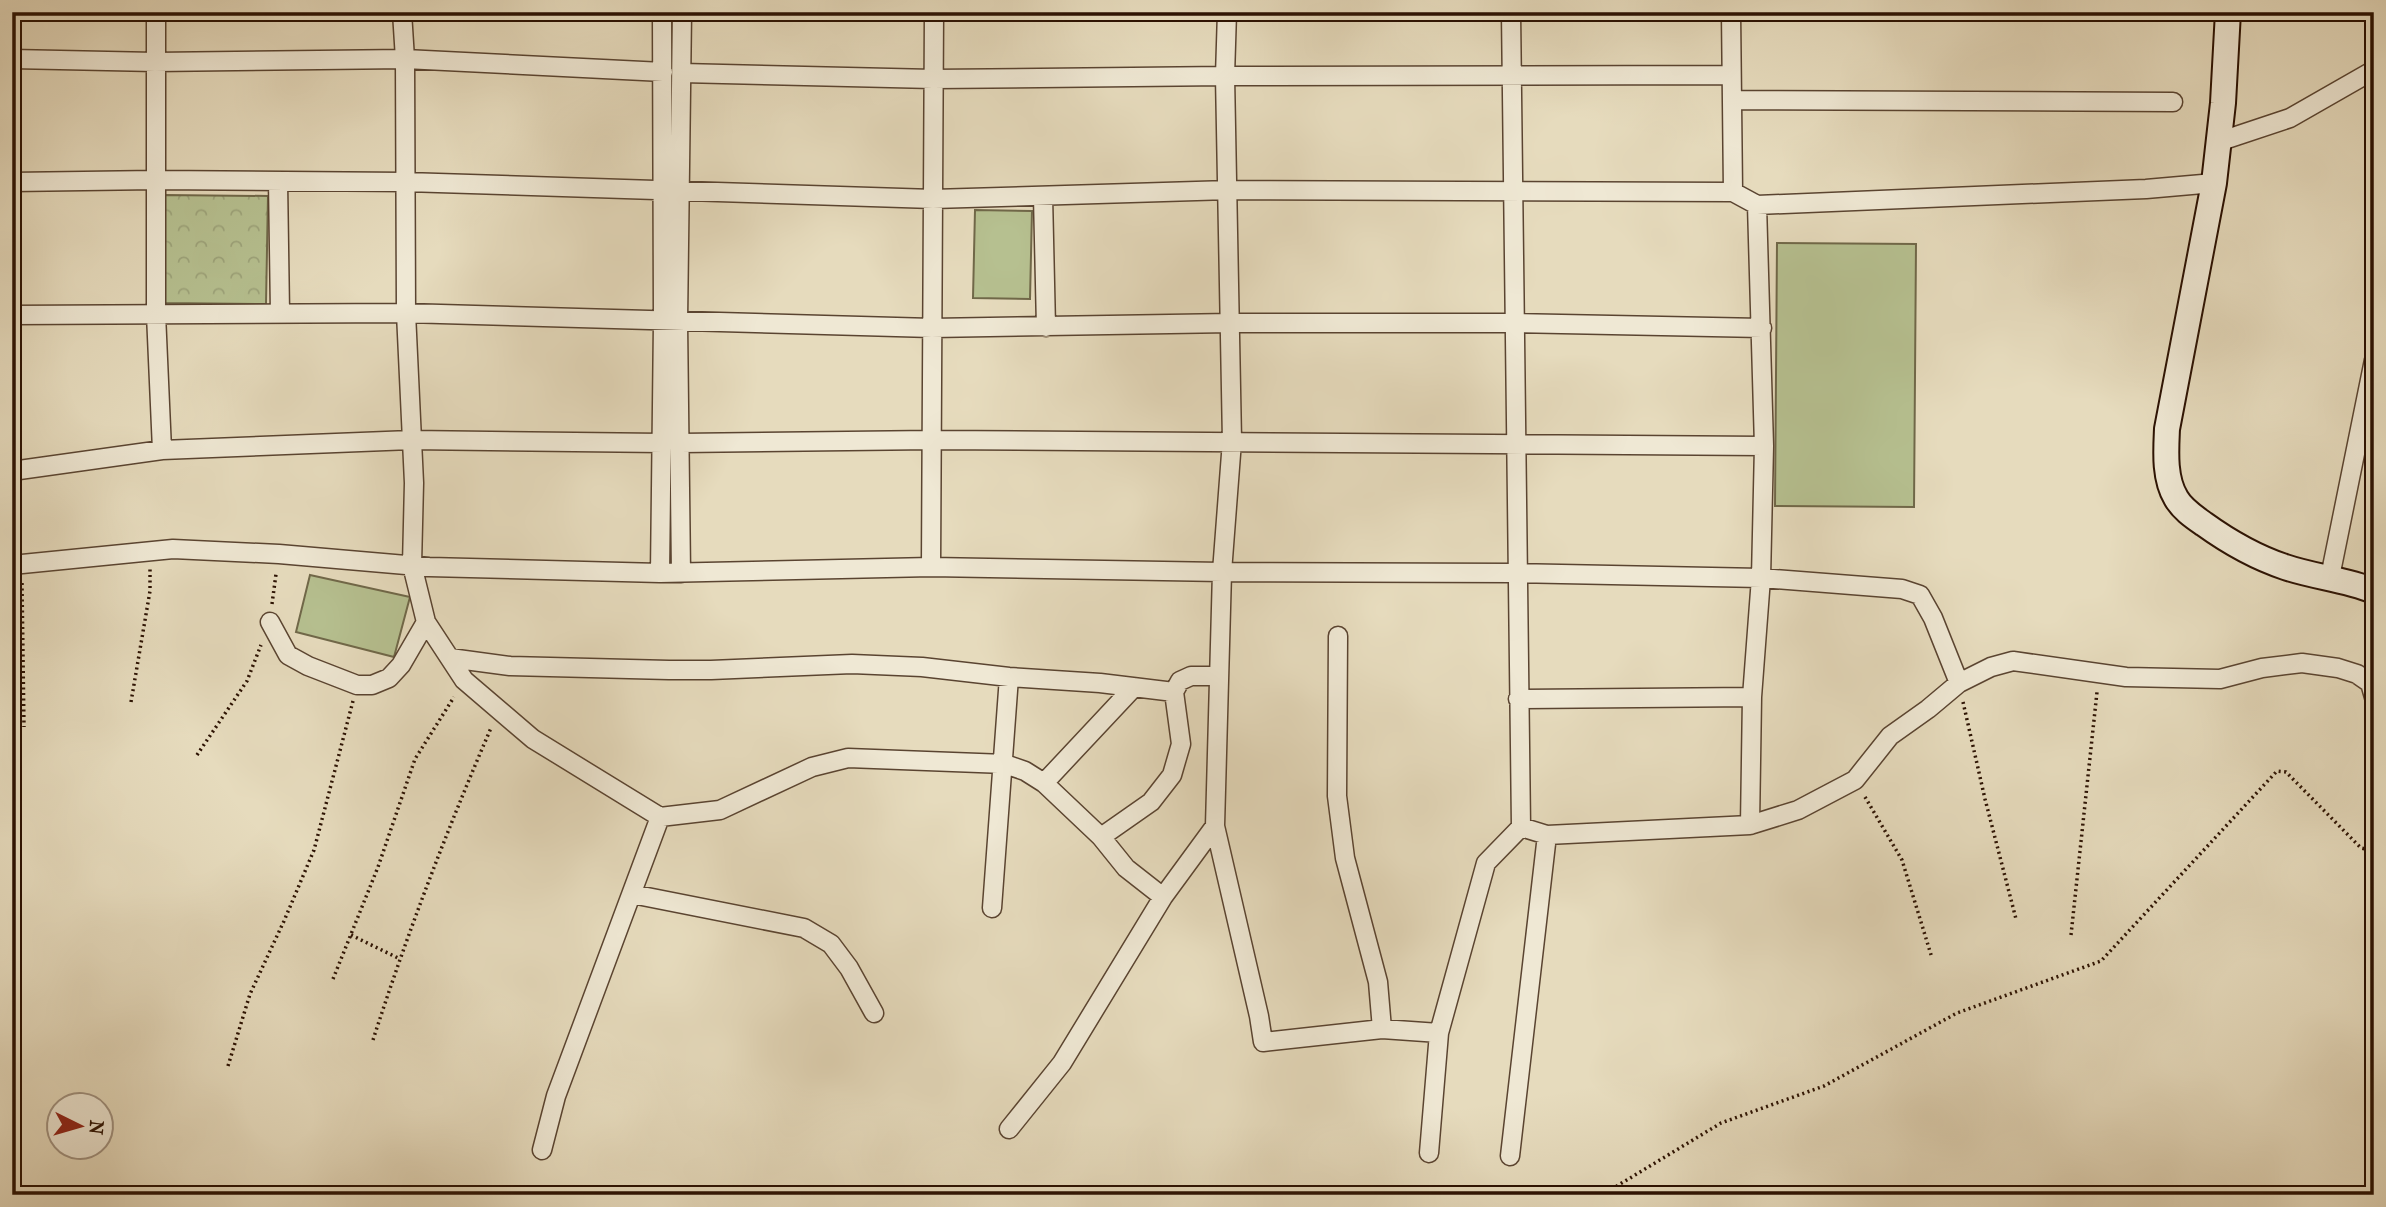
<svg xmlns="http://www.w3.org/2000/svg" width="2386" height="1207" font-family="'IM FELL French Canon',serif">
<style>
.forest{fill:url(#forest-crowns);stroke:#706849;stroke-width:2}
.pitch{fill:#b6c090;stroke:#706849;stroke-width:2}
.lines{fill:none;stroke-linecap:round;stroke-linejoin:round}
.street-casing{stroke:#5a4431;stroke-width:21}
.secondary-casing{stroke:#2b1102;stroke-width:28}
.path{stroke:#2b1102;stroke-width:3.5;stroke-dasharray:2 3.5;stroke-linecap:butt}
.street{stroke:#efe8d4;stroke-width:18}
.secondary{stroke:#efe8d4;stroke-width:24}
</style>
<defs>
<pattern id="forest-crowns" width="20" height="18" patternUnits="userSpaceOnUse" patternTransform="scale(1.75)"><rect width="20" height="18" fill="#b6c090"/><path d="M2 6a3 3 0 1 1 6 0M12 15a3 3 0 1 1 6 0" fill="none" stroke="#9da47b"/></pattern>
</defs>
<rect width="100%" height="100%" fill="#e6dbbd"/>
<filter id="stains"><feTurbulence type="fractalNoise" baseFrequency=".00286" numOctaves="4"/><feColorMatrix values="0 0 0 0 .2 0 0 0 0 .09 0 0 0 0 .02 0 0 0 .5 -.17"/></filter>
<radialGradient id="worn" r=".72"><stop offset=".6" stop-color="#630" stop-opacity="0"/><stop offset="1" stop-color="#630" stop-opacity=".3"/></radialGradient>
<path class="forest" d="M165 195 268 196 266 304 165 303Z"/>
<path class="pitch" d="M975 210 1032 211 1030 299 973 298Z
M1777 243 1916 244 1914 507 1775 506Z
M310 575 410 597 394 657 296 632Z"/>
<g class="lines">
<g class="street-casing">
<path id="street" d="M156 12V314L162 450
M402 12 405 59 406 313 414 483 412 565 426 622 464 680 533 739 660 817 720 810 812 767 848 758 1005 764 1025 771 1044 783 1101 837 1126 868 1163 897
M1731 12 1733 192
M12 59 155 62 405 59 663 72
M682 73 933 79 1225 76 1731 75
M1732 100 2173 102
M2218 142 2290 118 2374 70
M278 181 280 313
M12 182 155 180 406 182 933 199 1229 190 1733 192 1757 205 1764 446 1761 578 1752 697 1750 825
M1043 196 1046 327
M1757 205 2146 189 2214 183
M12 315 406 313 932 328 1231 323H1513L1762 328
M681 443 932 440 1764 446
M12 471 162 450 411 440 663 443
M12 565 173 549 279 554 429 567 660 573 931 567 1222 572 1516 573 1761 578 1902 589 1920 595 1933 618 1959 683
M931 567 934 12
M660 573 663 322 662 12
M681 573 678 322 682 12
M2330 577 2374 360
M270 622 288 655 308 666 357 685H372L389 678 401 665 426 622
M1338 636 1337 796 1345 858 1378 982 1382 1029
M450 658 510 666 669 670H711L852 664 922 667 1009 677 1100 683 1174 692
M1518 699 1752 697
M1044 783 1134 687
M1215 826 1259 1016 1263 1042 1382 1029 1439 1033
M1521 827 1547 835 1750 825 1798 810 1855 780 1890 736 1928 709 1959 683 1991 667 2013 661 2126 677 2220 679 2262 668 2302 663 2338 668 2357 674 2370 683 2374 697
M1101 837 1151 802 1172 775 1181 744 1174 692 1180 681 1191 676H1219
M632 894 804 928 831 944 849 968 874 1013
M992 908 1009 677
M1009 1129 1062 1063 1163 897 1215 826 1222 572 1232 441 1225 76 1227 12
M542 1150 556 1096 660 817
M1429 1153 1439 1033 1486 863 1521 827 1511 12
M1510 1156 1547 835"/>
</g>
<g class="secondary-casing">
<path id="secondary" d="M2228 12 2223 103 2214 183 2167 429C2166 451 2164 478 2176 498 2182 509 2194 517 2204 524 2229 542 2255 557 2285 567 2314 577 2345 579 2374 591"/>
</g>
<path class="path" d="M22 583 24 727
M272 604 276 574
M131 702 150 591V569
M1963 702 1985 799 2016 919
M197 755 247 681 261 645
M1865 797 1902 860 1932 958
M351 935 400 959
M2071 935 2097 692
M333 979 378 867 415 759 454 697
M373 1040C407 934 447 830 491 728
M228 1066 250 994 284 921 314 850 353 701
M1602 1195 1721 1123 1824 1086 1957 1013 2101 961 2277 771 2286 772 2361 848 2374 851"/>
<use href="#street" class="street"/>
<use href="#secondary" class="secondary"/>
</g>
<rect width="2386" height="1207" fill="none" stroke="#e6dbbd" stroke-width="42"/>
<rect x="14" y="14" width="2358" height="1179" fill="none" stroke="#2b1102" stroke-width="3.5"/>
<rect x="21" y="21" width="2344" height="1165" fill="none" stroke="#2b1102" stroke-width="2"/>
<g transform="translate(80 1126) rotate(95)"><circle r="33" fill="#efe8d4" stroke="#a19280" stroke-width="2"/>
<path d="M0-5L12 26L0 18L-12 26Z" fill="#8f2418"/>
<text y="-10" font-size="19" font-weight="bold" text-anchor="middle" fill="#2b1102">N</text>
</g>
<rect width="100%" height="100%" filter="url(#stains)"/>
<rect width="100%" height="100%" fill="url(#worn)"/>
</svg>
